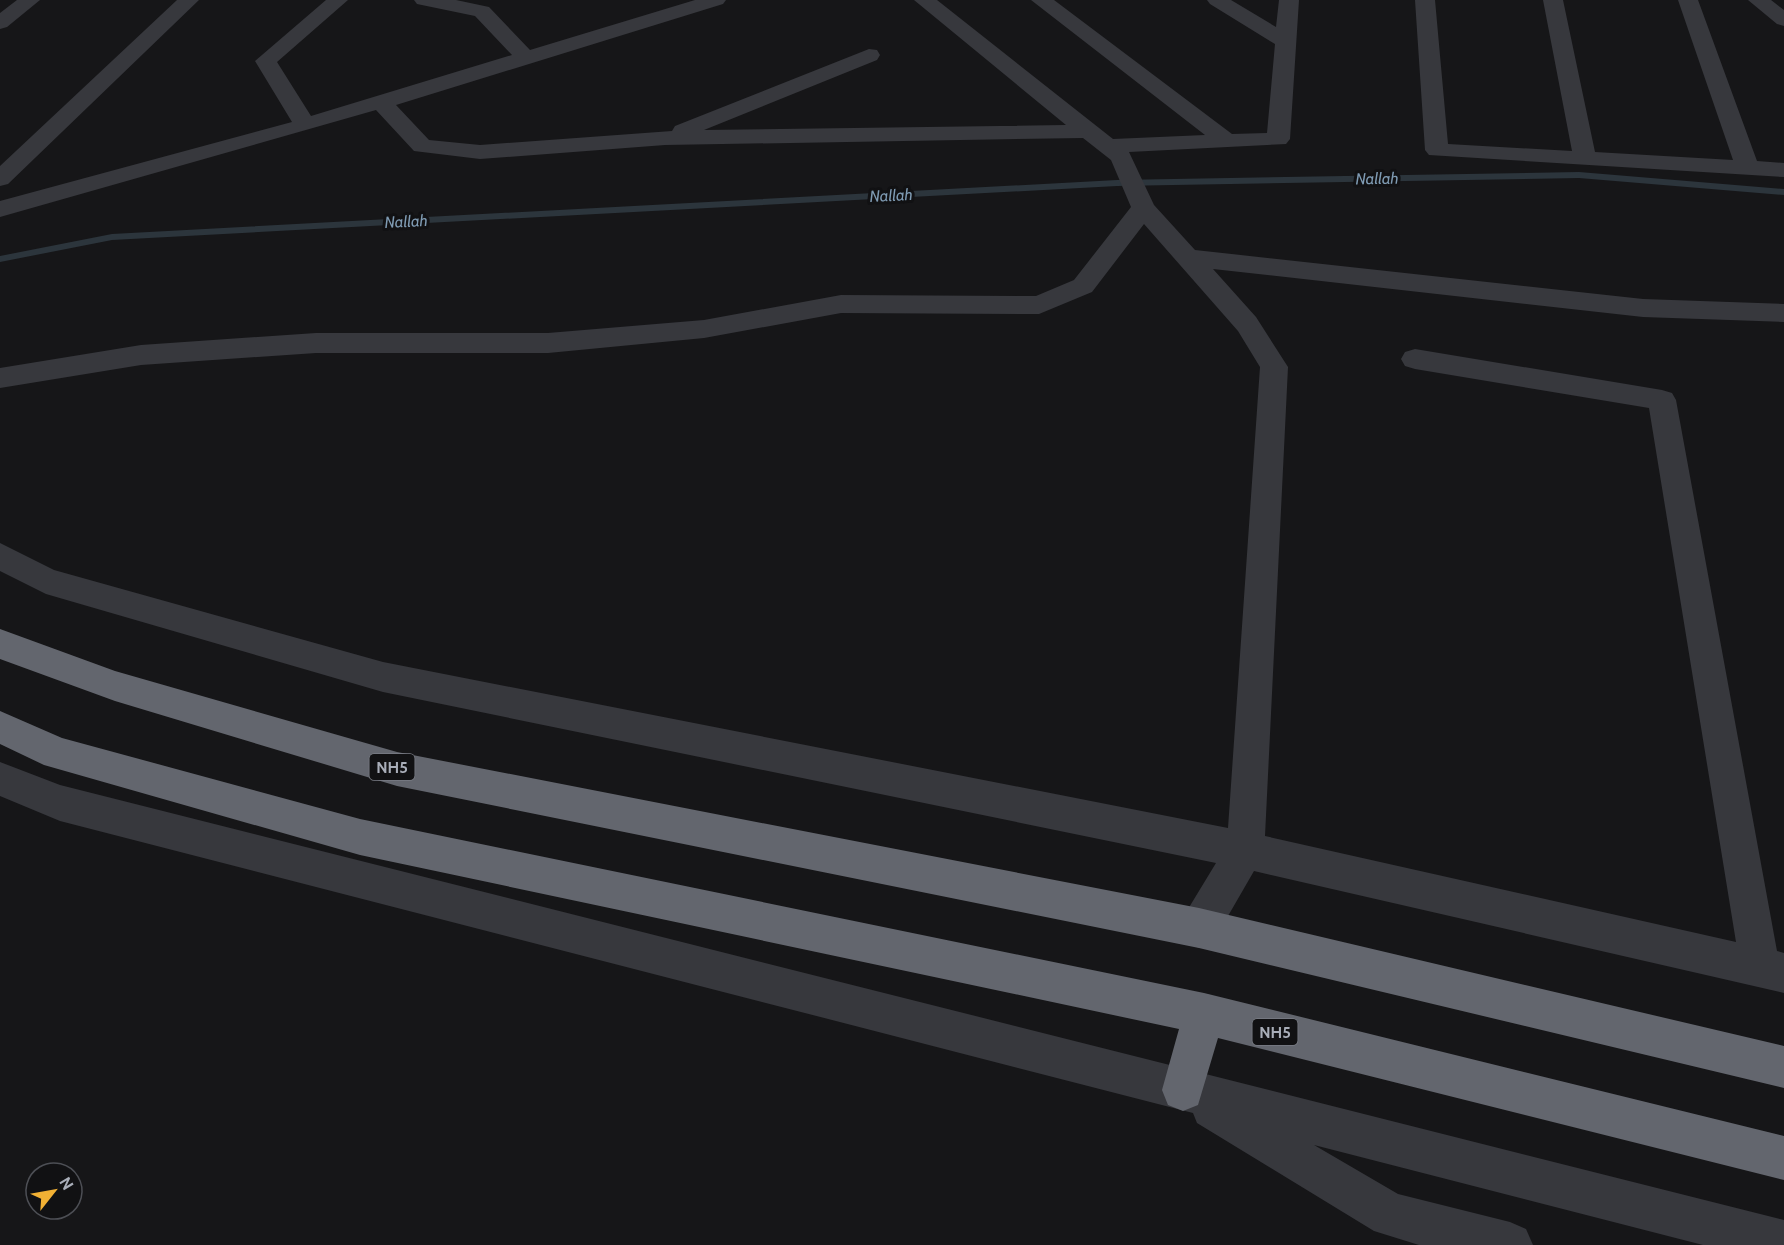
<svg xmlns="http://www.w3.org/2000/svg" width="1784" height="1245" font-family="Cabin,sans-serif">
<style>
.lines{fill:none;stroke-linecap:round;stroke-linejoin:round}
.stream{fill:#2c353c;fill-rule:evenodd}
.minor{fill:#37383d;fill-rule:evenodd}
.highway{fill:#63666e;fill-rule:evenodd}
.labels{text-anchor:middle;stroke-width:6;stroke-linejoin:round;paint-order:stroke}
.far-water-label{font-size:16px;font-style:italic;fill:#7f9bb3;stroke:#111113}
.shield{fill:#111113;stroke:#7b7e86;stroke-width:1.5}
.shield-label{font-size:16px;font-weight:bold;fill:#a8adb8}
</style>
<rect width="100%" height="100%" fill="#161618"/>
<g class="lines">
<path class="stream" d="M1579 172 1784 189V195L1579 178 1117 186 112 240 0 262V256L112 234 1117 180Z"/>
<path class="minor" d="M17 0H40L7 27 0 29V13Z
M177 0H199L8 184 0 186V166Z
M326 0H348L277 62 311 116 512 55 475 16 417 4 414 0H456L489 7 530 50 695 0H726L723 4 396 105 429 140 480 145 672 131 675 126 869 49 877 50 880 55 877 60 704 130 1066 125 914 0H937L1113 139 1205 135 1031 0H1054L1232 134 1267 133 1275 44 1210 4 1207 0H1231L1276 27 1279 0H1299L1290 139 1286 144 1129 152 1154 205 1195 250 1643 299 1784 304V322L1643 317 1213 269 1256 317 1288 367 1265 836 1736 942 1649 408 1415 369 1405 366 1401 359 1405 352 1415 349 1662 390 1672 393 1676 400 1777 951 1784 953V993L1254 871 1213 942 1199 948 1185 942 1179 928 1185 914 1216 863 383 692 46 594 0 571V543L54 570 383 662 1228 828 1260 367 1238 331 1144 224 1092 292 1039 314 841 313 704 338 548 353H316L141 365 0 388V368L141 345 316 333H548L704 320 841 295 1036 296 1074 280 1131 207 1111 160 1083 138 665 145 480 159 414 151 376 110 0 217V201L292 122 255 61Z
M1415 0H1435L1448 144 1572 151 1543 0H1563L1595 152 1733 160 1678 0H1698L1757 161 1784 163V177L1429 155 1425 150Z
M1748 0H1771L1784 10V26L1777 24Z
M0 762 60 785 1784 1220V1245H1703L1314 1145 1398 1194 1510 1222 1526 1229 1533 1245H1419L1374 1231 1197 1123 1193 1113 60 821 0 796Z"/>
<path class="highway" d="M0 629 115 671 397 752 1199 908 1784 1046V1088L1199 948 397 786 115 701 0 659Z
M0 711 62 738 360 819 1204 993 1784 1136V1180L1218 1038 1198 1105 1183 1111 1168 1105 1162 1090 1179 1029 360 855 44 765 0 744Z"/>
</g>
<g class="labels">
<g class="far-water-label">
<text transform="translate(1377 178) rotate(-1)" y="6">Nallah</text>
<text transform="translate(891 195) rotate(-3)" y="6">Nallah</text>
<text transform="translate(406 221) rotate(-3)" y="6">Nallah</text>
</g>
<g class="shield">
<rect x="369.5" y="754" width="45" height="26" rx="4.5"/>
<rect x="1252.5" y="1019" width="45" height="26" rx="4.5"/>
</g>
<g class="shield-label">
<text x="392" y="773">NH5</text>
<text x="1275" y="1038">NH5</text>
</g>
</g>
<g transform="translate(54 1191) rotate(59)"><circle r="28" fill="#111113" stroke="#4d4f55" stroke-width="1.5"/>
<path d="M0-4.5L10 22L0 15L-10 22Z" fill="#f2b134"/>
<text y="-9" font-size="16" font-weight="bold" text-anchor="middle" fill="#a8adb8">N</text>
</g>
</svg>
